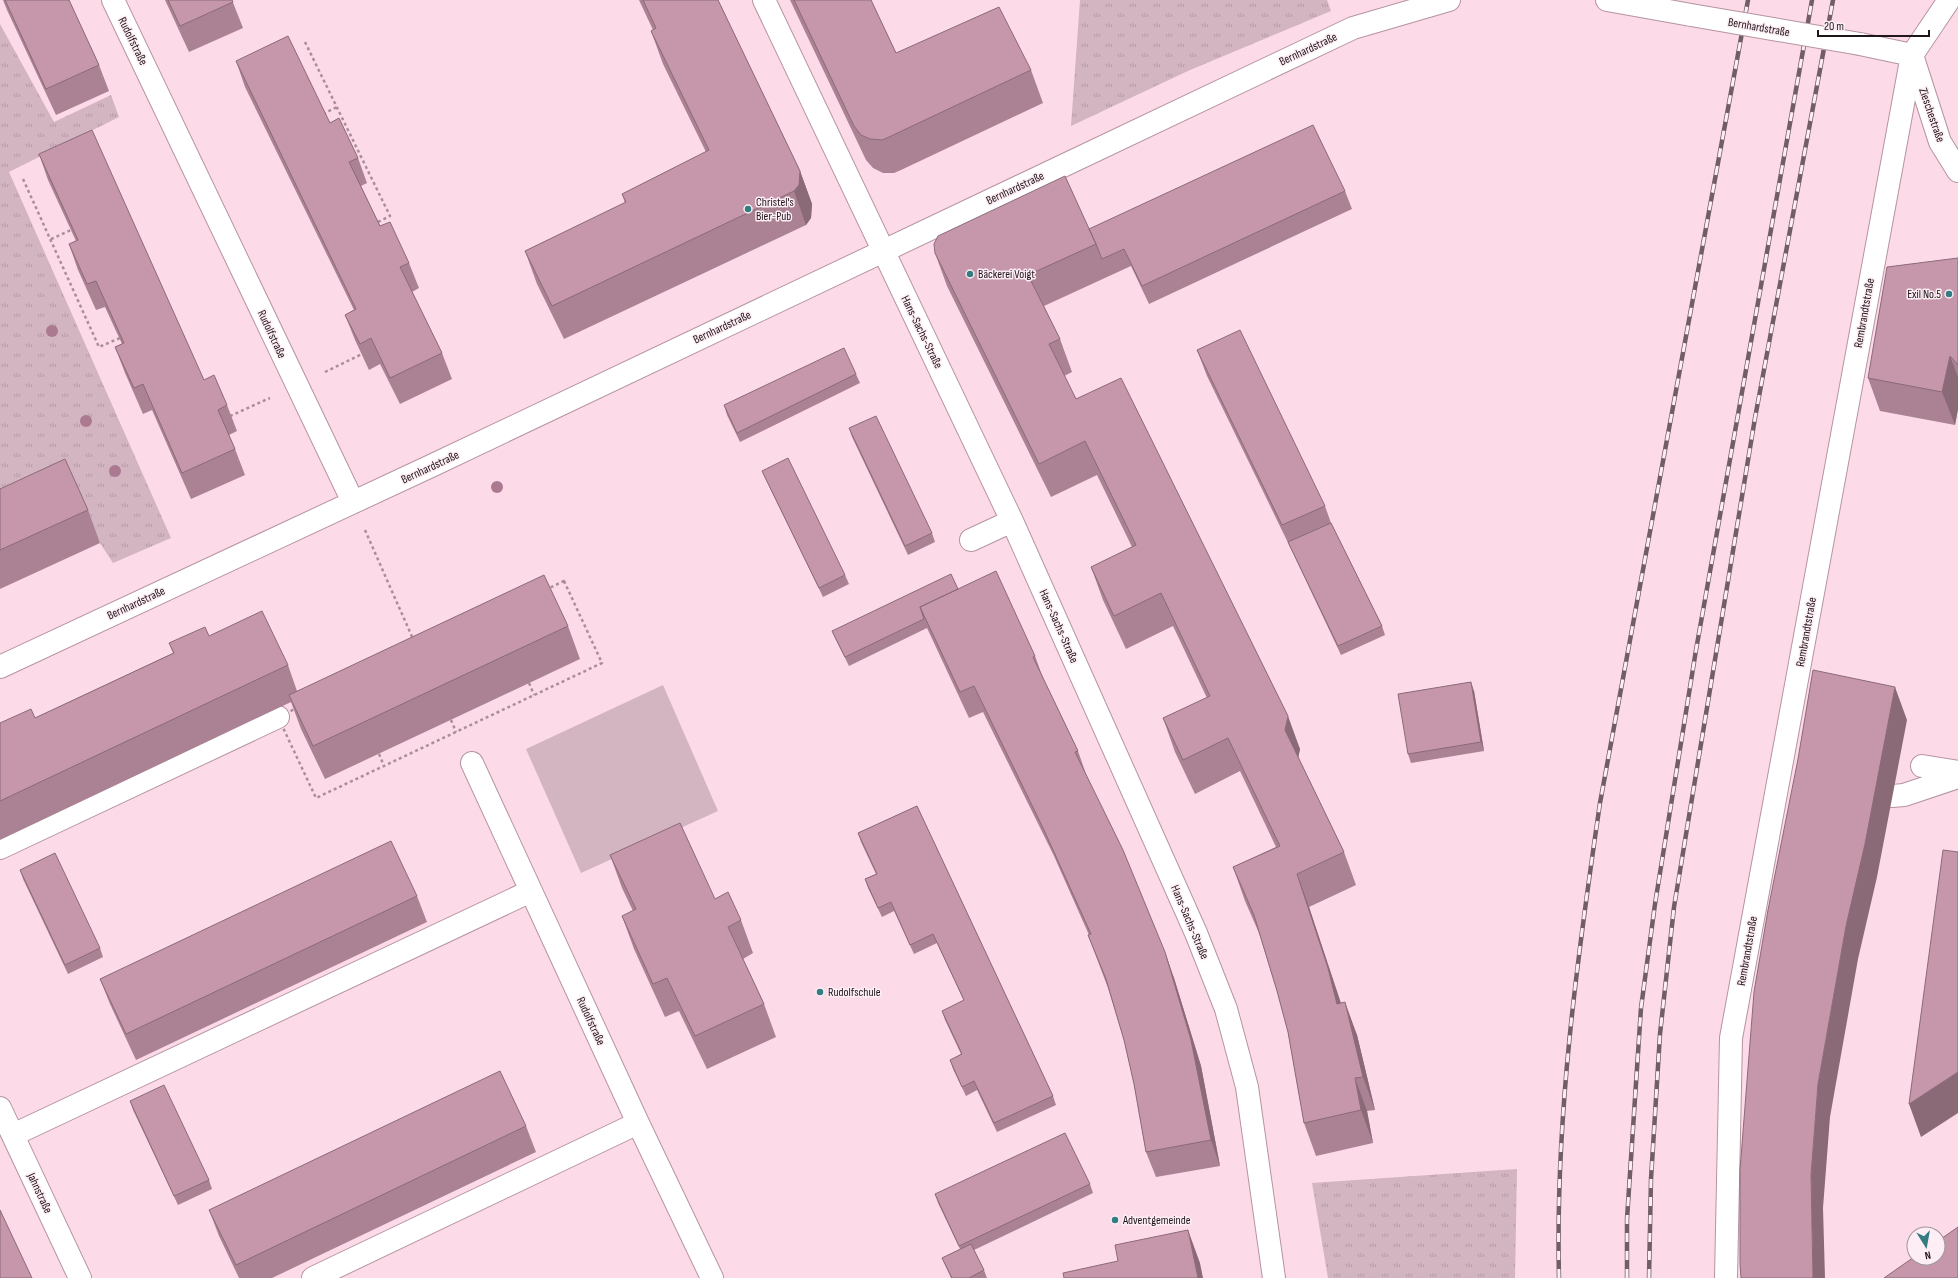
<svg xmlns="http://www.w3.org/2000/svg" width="1958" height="1278" font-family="'Sofia Sans Condensed',sans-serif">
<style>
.grass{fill:url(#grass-tufts)}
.garden{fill:#d3b4c1}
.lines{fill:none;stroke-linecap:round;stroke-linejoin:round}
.minor-casing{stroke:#b594a2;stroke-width:24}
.path{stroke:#a98f9a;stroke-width:2.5;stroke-dasharray:3 3;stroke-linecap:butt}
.minor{stroke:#fff;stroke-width:22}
.rail-casing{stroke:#715d65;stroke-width:4.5}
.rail{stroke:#fceef4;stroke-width:3;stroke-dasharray:9;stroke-linecap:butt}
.minor-bridge-casing{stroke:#b594a2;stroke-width:24;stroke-linecap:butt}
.minor-bridge{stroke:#fff;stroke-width:22}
.tree{fill:#ab7a91}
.wall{fill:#aa8293}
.shaded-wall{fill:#8b6a78}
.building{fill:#c697ab;stroke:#8b6a78}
.poi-dot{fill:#337c81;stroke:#fceef4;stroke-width:1.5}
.labels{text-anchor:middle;stroke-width:3;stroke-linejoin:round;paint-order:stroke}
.street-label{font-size:12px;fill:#20151a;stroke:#fceef4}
.poi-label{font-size:12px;fill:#20151a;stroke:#fceef4;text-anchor:start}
</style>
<defs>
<pattern id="grass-tufts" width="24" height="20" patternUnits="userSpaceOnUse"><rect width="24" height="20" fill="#d3b4c1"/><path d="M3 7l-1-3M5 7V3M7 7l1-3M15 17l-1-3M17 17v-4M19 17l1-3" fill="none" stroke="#b59aa5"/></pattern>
</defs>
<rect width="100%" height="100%" fill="#fddae8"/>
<path class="grass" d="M1080 0H1327L1331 11 1190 70 1071 126Z
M0 24 54 122 111 95 119 117 9 172 171 538 113 563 100 543 77 493 0 528Z
M1517 1169 1515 1278H1328L1312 1183Z"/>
<path class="garden" d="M663 685 718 811 581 873 526 749Z"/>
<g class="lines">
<g class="minor-casing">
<path id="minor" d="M113 0 353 502
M764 0 1012 521 1196 933 1226 1009 1247 1087 1274 1278
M1607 0 1691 15
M1860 44 1912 55
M1913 58 1940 142 1958 171
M971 540 1012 521
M0 667 431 466 1353 28 1449 0
M472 763 638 1123 712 1278
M1922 766 1958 772
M1892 796 1904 795 1958 777
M0 848 278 717
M0 1108 80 1278
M13 1135 531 891
M313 1278 638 1123
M1726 1278 1731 1038 1912 55 1949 0"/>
</g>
<path class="path" d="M305 42 390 216 376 223
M323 114 337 107
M23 179 99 347 120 338
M51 239 71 230
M325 372 362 354
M230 416 270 398
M365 530 413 639
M564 581 602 663 316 798 278 717Z
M529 683 534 695
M451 720 456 732
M379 754 384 766"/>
<use href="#minor" class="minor"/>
<g class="rail-casing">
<path id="rail" d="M1559 1278C1555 1119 1577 960 1600 803L1748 0
M1627 1278V1219L1641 1008 1655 904 1696 650 1812 0
M1649 1278 1651 1179 1660 1034 1674 907 1755 418 1833 0"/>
</g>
<use href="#rail" class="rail"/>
<g class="minor-bridge-casing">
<path id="minor-bridge" d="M1691 15 1860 44"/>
</g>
<use href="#minor-bridge" class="minor-bridge"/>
</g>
<g class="tree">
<circle cx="52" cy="331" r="6"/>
<circle cx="86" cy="421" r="6"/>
<circle cx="115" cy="471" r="6"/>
<circle cx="497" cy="487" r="6"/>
</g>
<path class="wall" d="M3 0H69L99 65 109 91 56 115 7 10Z
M165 0H232L243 28 189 52Z
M639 0H718L800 171 812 204 811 218 806 225 564 339 537 284 525 251 625 203 622 194 706 152 663 64 651 31 653 30Z
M790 0H871L896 53 1031 70 1043 103 901 170 894 173H883L873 168 866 160Z
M236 61 330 123 358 158 367 183 361 186 380 226 409 263 419 288 412 292 442 353 452 379 400 404 380 364 369 370 355 340 345 315 354 310 245 87Z
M39 154 204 380 227 405 237 431 229 435 235 449 245 475 191 499 152 410 143 414 125 373 115 347 122 344 105 307 96 310 78 270 69 244 76 241 48 180Z
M1345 191 1352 209 1149 304 1131 266 1044 306 1060 339 1072 372 1064 376 1076 399 1300 749 1298 757 1344 852 1356 885 1309 907 1341 1003 1357 1035 1375 1110 1367 1111 1373 1143 1316 1156 1304 1123 1288 1032 1277 991 1259 933 1245 901 1233 867 1276 847 1240 771 1195 794 1175 752 1163 718 1207 698 1173 626 1126 649 1103 600 1091 567 1132 547 1097 475 1051 497 947 286 935 253 1089 229Z
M1958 258V409L1955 425 1880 411 1868 378Z
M1197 350 1325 506 1331 523 1382 626 1385 635 1341 655 1292 551 1207 376Z
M856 374 860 383 740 442 727 415 724 405Z
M849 428 932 533 935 542 908 555 852 437Z
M762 471 845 575 849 584 823 597 766 480Z
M0 489 88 510 100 543 0 589Z
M958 589 1035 656 1043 678 1078 751 1087 777 1174 978 1201 1066 1220 1166 1156 1177 1146 1152 1134 1084 1124 1040 1108 988 1088 935H1089L1054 856 983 712 969 718 927 628 849 666 836 640 832 631Z
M568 626 580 659 325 779 301 729 291 702 0 840V723L35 718 173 653 169 643 209 636 288 665 297 691Z
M1474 691 1484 751 1411 763 1408 754Z
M917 806 1053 1096 1056 1105 997 1132 977 1090 966 1096 953 1069 950 1060 961 1054 945 1020 942 1011 964 1001 937 943 914 954 894 911 882 917 868 888 865 879 876 874 861 842 858 833Z
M610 855 715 899 741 920 753 953 743 959 764 1004 776 1037 707 1069 679 1011 665 1017 634 949 622 916 633 911 622 888Z
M20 870 100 948 103 957 68 974 23 879Z
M417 896 427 922 136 1060 110 1004 100 979Z
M130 1101 209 1180 212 1189 178 1205 133 1110Z
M526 1126 536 1152 272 1278H239L219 1236 209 1210Z
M1090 1184 1093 1193 974 1250 984 1270 987 1278H951L946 1267 942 1258 960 1249 938 1203 935 1194Z"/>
<path class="shaded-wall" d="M800 171 812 204 811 218 806 225 794 191Z
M1950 356 1958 377V409L1955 425 1942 392Z
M1471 682 1474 691 1484 751 1481 742Z
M1895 687 1907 720 1877 877 1858 959 1830 1117 1823 1208 1825 1278H1813L1811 1175 1818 1084 1846 926Z
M1288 716 1300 749 1297 764 1285 730Z
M1297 874 1309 907 1340 1001 1349 1037 1337 1004Z
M1165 952 1174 978 1201 1066 1220 1166 1211 1140Z
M1345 1002 1357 1035 1375 1110 1363 1077Z
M1958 1072V1113L1921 1137 1909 1104Z
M1355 1078 1367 1111 1373 1143 1361 1110Z
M1188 1230 1200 1263 1203 1278H1198Z"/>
<path class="building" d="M5 0H69L99 65 46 89Z
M168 0H232L233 2 180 26Z
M643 0H718L800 171 799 185 794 191 552 306 525 251 626 202 622 194 709 150 651 31 656 28Z
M794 0H871L896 53 999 7 1031 70 889 137 882 140 870 139 861 135 854 126Z
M288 36 330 123 339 118 358 158 349 162 380 226 390 222 409 263 400 267 442 353 390 378 371 338 360 344 345 315 356 309 236 61Z
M1313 125 1345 191 1142 286 1124 249 1102 259 1096 244 1089 229Z
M92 130 204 380 214 375 227 405 218 410 235 449 182 473 143 384 134 388 115 347 124 343 96 281 87 284 69 244 78 240 39 154Z
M1065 176 1096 244 1028 275 1060 339 1049 344 1076 399 1121 378 1288 716 1285 730 1344 852 1297 874 1328 968 1337 1004 1345 1002 1363 1077 1355 1078 1361 1110 1304 1123 1288 1032 1277 991 1254 915 1233 867 1280 846 1228 738 1183 760 1163 718 1210 696 1161 593 1114 616 1091 567 1136 545 1085 441 1039 464 935 253 934 244 938 236Z
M1958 258V365L1950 356 1942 392 1868 378 1887 267Z
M1240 330 1325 506 1282 525 1197 350Z
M844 348 856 374 737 433 724 405Z
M876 416 932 533 905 546 849 428Z
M788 458 845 575 819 588 762 471Z
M65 459 88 510 0 550V489Z
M1331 523 1382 626 1338 646 1288 542Z
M996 571 1035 656 1033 657 1078 751 1075 752 1123 850 1165 952 1191 1040 1211 1140 1146 1152 1134 1084 1124 1040 1106 979 1088 935 1091 934 1044 830 974 686 960 692 920 607Z
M951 574 958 589 920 607 924 619 845 657 832 631Z
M544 575 568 626 313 746 289 695Z
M262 611 288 665 0 801V723L31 709 35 718 174 653 169 643 205 627 209 636Z
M1813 670 1895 687 1865 844 1846 926 1818 1084 1811 1175 1813 1278H1741L1740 1264V1170L1754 992 1768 910 1798 759Z
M1471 682 1481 742 1408 754 1398 694Z
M917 806 1053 1096 994 1123 974 1081 962 1087 950 1060 962 1054 942 1011 964 1000 933 934 910 945 891 902 878 908 865 879 877 874 858 833Z
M680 823 715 899 728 892 741 920 728 927 764 1004 695 1036 667 978 653 984 622 916 636 909 610 855Z
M391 841 417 896 126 1034 100 979Z
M1943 850 1958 852V1072L1909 1104Z
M55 853 100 948 65 965 20 870Z
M500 1071 526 1126 236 1265 209 1210Z
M164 1085 209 1180 174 1196 130 1101Z
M1065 1133 1090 1184 959 1246 935 1194Z
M0 1210 32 1278H0Z
M1958 1227V1278H1884L1914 1257V1258H1938V1241Z
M1188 1230 1198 1278H1064L1063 1273 1118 1261 1115 1245Z
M971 1244 984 1270 969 1278H952L942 1258Z"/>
<g class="poi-dot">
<circle cx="748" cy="209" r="4"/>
<circle cx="970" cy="274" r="4"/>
<circle cx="1949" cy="294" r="4"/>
<circle cx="820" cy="992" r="4"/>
<circle cx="1115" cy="1220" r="4"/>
</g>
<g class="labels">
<g class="street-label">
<text transform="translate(1759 27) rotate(10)" y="4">Bernhardstraße</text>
<text transform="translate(133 41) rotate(64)" y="4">Rudolfstraße</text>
<text transform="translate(1308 49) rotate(-25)" y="4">Bernhardstraße</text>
<text transform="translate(1932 115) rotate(71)" y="4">Zieschestraße</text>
<text transform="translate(1015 188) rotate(-25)" y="4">Bernhardstraße</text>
<text transform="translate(1864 313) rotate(-80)" y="4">Rembrandtstraße</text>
<text transform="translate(722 327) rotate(-25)" y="4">Bernhardstraße</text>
<text transform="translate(922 332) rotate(64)" y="4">Hans-Sachs-Straße</text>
<text transform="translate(272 334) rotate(65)" y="4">Rudolfstraße</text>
<text transform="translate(430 467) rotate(-25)" y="4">Bernhardstraße</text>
<text transform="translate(136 603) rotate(-25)" y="4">Bernhardstraße</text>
<text transform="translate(1059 626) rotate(66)" y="4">Hans-Sachs-Straße</text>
<text transform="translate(1806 632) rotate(-80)" y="4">Rembrandtstraße</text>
<text transform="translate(1190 922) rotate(67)" y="4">Hans-Sachs-Straße</text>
<text transform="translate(1747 951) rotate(-80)" y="4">Rembrandtstraße</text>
<text transform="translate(591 1021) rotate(65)" y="4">Rudolfstraße</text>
<text transform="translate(40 1193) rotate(65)" y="4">Jahnstraße</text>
</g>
<g class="poi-label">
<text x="756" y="206">Christel's<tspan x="756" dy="14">Bier-Pub</tspan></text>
<text x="978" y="278">Bäckerei Voigt</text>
<text x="1941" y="298" text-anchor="end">Exil No.5</text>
<text x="828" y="996">Rudolfschule</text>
<text x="1123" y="1224">Adventgemeinde</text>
</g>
</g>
<g transform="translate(1926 1246) rotate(169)"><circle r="19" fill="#fceef4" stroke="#a4979d"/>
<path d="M0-3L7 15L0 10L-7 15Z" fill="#337c81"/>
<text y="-6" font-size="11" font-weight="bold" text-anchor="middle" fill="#20151a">N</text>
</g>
<path d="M1818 30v6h111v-6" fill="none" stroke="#20151a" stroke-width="2"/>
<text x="1824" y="30" font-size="12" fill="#20151a" stroke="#fceef4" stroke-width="3" paint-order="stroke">20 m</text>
</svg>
